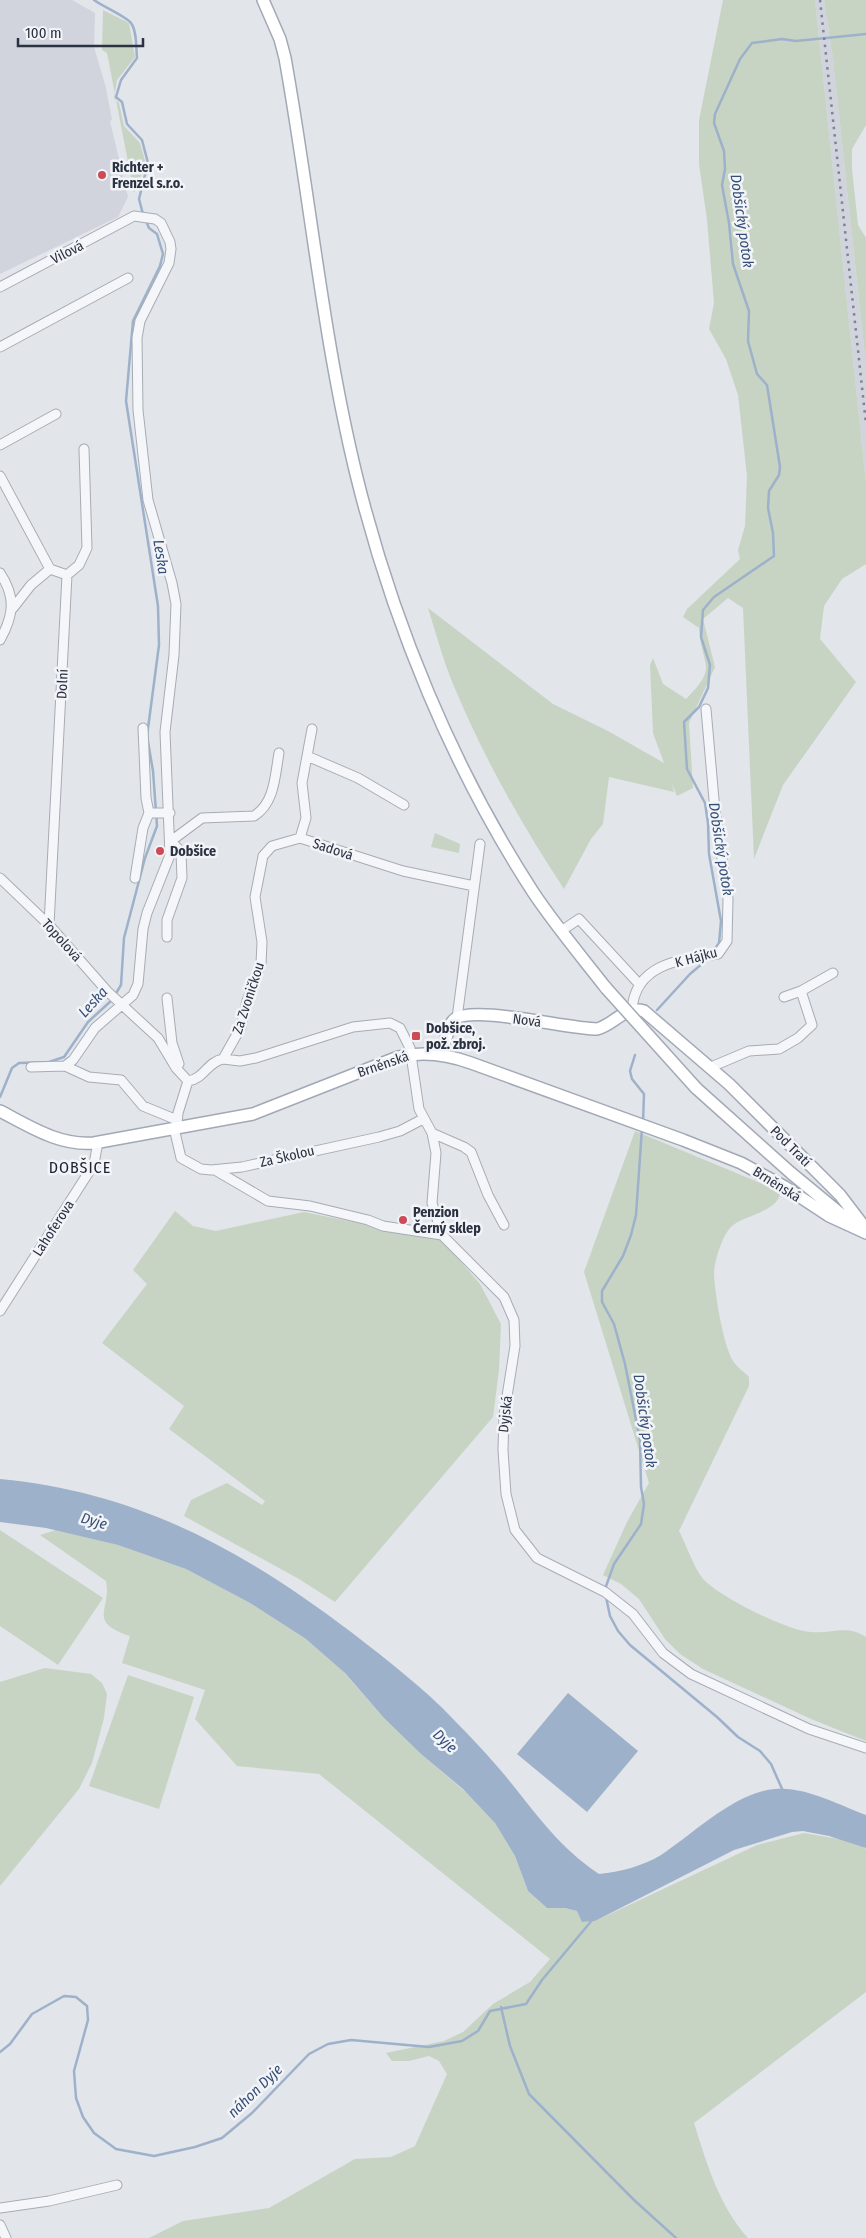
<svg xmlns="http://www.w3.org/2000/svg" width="866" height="2238" font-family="'Fira Sans Condensed',sans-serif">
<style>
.built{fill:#d1d4dc}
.green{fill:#c7d4c4}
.water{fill:#9eb1ca}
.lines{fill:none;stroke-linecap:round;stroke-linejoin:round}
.stream{stroke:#9eb1ca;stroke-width:2.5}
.minor-casing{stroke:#a7acb4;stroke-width:11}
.major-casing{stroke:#a2a9b6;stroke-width:14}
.minor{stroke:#f5f6f9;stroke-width:9}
.major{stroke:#fff;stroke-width:11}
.rail{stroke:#7c8494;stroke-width:2.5;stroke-dasharray:2.5 5;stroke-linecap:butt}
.major-bridge-casing{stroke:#a2a9b6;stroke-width:14;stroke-linecap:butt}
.major-bridge{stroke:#fff;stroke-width:11}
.poi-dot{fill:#cc4b56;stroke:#f2f4f8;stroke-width:2}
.labels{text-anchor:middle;stroke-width:5;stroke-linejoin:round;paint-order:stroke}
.poi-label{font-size:14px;font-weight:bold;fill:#2b3242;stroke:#f2f4f8;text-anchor:start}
.street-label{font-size:14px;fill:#2b3242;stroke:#f2f4f8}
.water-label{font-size:15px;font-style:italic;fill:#354e76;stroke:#f2f4f8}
.quarter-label{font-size:16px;letter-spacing:1px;fill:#1d2333;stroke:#f2f4f8}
</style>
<rect width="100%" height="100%" fill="#e2e5ea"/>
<path class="built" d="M0 0H72L95 13 94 47 106 88 112 120 110 121 128 197 118 217 0 274Z
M815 0H824L833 59 866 365V483Z"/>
<path class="green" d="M723 0H815L866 483V564L842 579 824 606 820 639 856 682 783 785 754 859 743 608 728 598 703 619 715 667 689 723 693 788 677 796 672 784 674 792 609 777 603 824 591 839 564 889C521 824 483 756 453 684 443 660 436 633 428 608L553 704 608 731 664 763 653 733 650 665 653 658 663 684 686 699C719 665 702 669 699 628L683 617 687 609 740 559 738 550 745 526 747 476 738 395 726 359 709 329 714 303 707 220 699 164V120Z
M824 0H866V125L852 149V169L858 225 866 238V365L833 59Z
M103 10 129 23 135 57 117 80 114 98 119 103 124 126 140 143 146 164 134 193 107 53 102 50Z
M435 833 460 844 459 853 431 847Z
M635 1131 770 1187 780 1194C777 1212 741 1216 731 1227 722 1236 714 1262 714 1274 715 1295 723 1344 733 1361 737 1367 744 1372 749 1377V1386L679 1531C686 1544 694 1568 703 1579 720 1597 787 1631 811 1632 833 1634 847 1624 866 1637V1741L811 1719 703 1669 680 1654 665 1639 639 1599 621 1584 603 1575 627 1522 649 1483 584 1272Z
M175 1211 193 1226 216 1231 304 1212 442 1240 480 1284 501 1324 499 1370 493 1417 335 1602 299 1579 184 1516 191 1500 227 1483 262 1505 265 1501 169 1429 184 1406 102 1343 147 1284 133 1270Z
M0 1530 103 1598 58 1665 0 1626Z
M56 1530 118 1545 186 1569 250 1603 306 1639 341 1669 384 1718 421 1754 468 1794 495 1823 515 1856 528 1891 547 1908H565L577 1911 583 1922 595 1921 757 1845 804 1833 839 1839H854L866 1849V1992L694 2123C707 2164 719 2206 748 2238H149L183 2221 269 2208 355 2159 391 2157 415 2146 447 2074 439 2061 429 2056 409 2061H392L386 2053 444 2041 463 2032 493 2004 530 1982 550 1959 319 1774 237 1766 195 1719 205 1690 122 1663 130 1636C86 1621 112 1610 106 1581L40 1535Z
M45 1668 91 1674 102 1683 107 1694 104 1718 92 1763 79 1789 0 1886V1682Z
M128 1675 194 1697 159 1809 89 1786Z"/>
<path class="water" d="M0 1479C138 1492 243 1550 351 1632 387 1660 424 1688 455 1721 469 1735 483 1750 496 1765 532 1806 552 1842 599 1874 620 1872 643 1866 661 1855 693 1834 735 1792 775 1789 805 1786 839 1805 866 1815V1848L829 1836 803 1831 792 1832 734 1850 595 1921 582 1922 577 1911 565 1908H547L528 1891 515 1856 495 1823 463 1789 421 1754 384 1718 345 1673 306 1639 250 1603 186 1569 118 1545 46 1528 0 1522Z
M568 1693 638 1751 587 1812 517 1754Z"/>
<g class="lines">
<path class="stream" d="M94 0C102 6 127 17 131 23 137 31 136 48 137 58L121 80 116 97 122 102 127 124 142 140 148 163 139 199 143 214
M713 952 719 943 721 921 709 854 708 823 705 803 687 769 684 722 699 707 708 688 710 665 701 637 703 610 714 597 774 556 773 533 768 508 769 491 779 475 780 467 767 385 757 374 748 341 749 311 733 264 729 223 722 185 725 169 724 151 714 123 715 114 740 59 752 43 782 39 796 41 866 34
M115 995 121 985 124 938 145 858 157 826 153 771 147 736 159 645 158 606 126 401 133 321 160 266 163 254 157 234 149 228 145 219
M657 1010 690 974 709 958
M635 1055 630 1071 632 1079 644 1094 643 1122
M0 1097 12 1068 19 1063 49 1062 64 1057 88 1022 112 1000
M605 1589 614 1564 641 1524 644 1504 641 1487 640 1440 625 1364 614 1324 602 1302V1291L623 1256 631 1235 636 1215 642 1128
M606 1597 610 1616 618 1631 630 1645 717 1717 738 1737 760 1751 771 1764 783 1791
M501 2007 510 2046 529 2094 634 2200 676 2238
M0 2052 10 2044 32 2014 64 1996 76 1997 87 2006 88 2020 74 2071 76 2098 83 2117 94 2133 116 2149 154 2156 195 2147 222 2138 252 2113 309 2054 328 2044 351 2040 429 2047 462 2041 478 2031 490 2011 526 2004 542 1980 593 1919"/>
<g class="minor-casing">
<path id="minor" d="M0 287 134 216 155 219 161 223 170 242 171 249 169 263 140 321 137 338 138 410 148 500 172 583 176 604 174 655 165 732 170 855 147 913 143 929 138 984 133 995 95 1028 73 1060 65 1066
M0 347 128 278
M0 445 56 414
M0 476 50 569 67 575
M0 573C16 597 14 615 0 640
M13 608 31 585 50 569
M143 728 146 798 149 813
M307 756 358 778 404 805
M300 838 403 871 474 886
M300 838 306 818 302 783 312 729
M0 878 49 925 107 991 158 1038 176 1068 188 1081
M135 878 143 828 149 813H170
M49 925 67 575 79 565 87 548 84 449
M561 931 579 919 640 985
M167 937V920L182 878 181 852 171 841 202 818 254 816C275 803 275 775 279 753
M784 997 801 991
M167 998 172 1043 179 1064
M632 1010C635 963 682 959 718 954L727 941 728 899 715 811 706 709
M457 1018 480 844
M223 1059 240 1061 256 1058 353 1027 390 1023 400 1028 410 1048 419 1109 432 1133 436 1153 432 1203 442 1235 504 1297 514 1320 515 1346 504 1415 503 1450 506 1494 515 1530 537 1558 605 1592 633 1614 663 1653 691 1674 809 1729 866 1748
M65 1066 89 1077 121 1080 143 1106 177 1120
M31 1067 65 1066
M711 1067 749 1051 779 1049 798 1038 812 1025 801 991 833 973
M188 1081C204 1079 207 1062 223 1059L241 1027 247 1001 261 964 262 942 255 897 263 856 272 846 300 838
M177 1124 178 1113 188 1081
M174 1128 181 1158 201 1169 211 1170 242 1167 379 1137 400 1131 423 1119
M432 1133 464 1147 471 1152 488 1195 504 1225
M215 1170 268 1201 310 1206 368 1220 383 1226 442 1235
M0 1311 94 1164 98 1142
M0 2208 49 2201 117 2185
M0 2225 6 2238"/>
</g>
<g class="major-casing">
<path id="major" d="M263 0 280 39 285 58C310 197 323 340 357 478 393 623 452 767 533 892 555 925 581 956 606 988
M442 1055C445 1045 447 1025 455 1019 474 1005 568 1029 597 1029 614 1025 625 1005 644 1011L729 1084 840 1195 866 1229
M696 1088 791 1173 848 1220
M0 1111C29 1126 59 1146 94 1143L253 1114 398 1057C423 1051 446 1054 471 1063L683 1140 741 1163 785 1187 829 1216 866 1233"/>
</g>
<use href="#minor" class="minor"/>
<use href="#major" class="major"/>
<path class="rail" d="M820 0 866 424"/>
<g class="major-bridge-casing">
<path id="major-bridge" d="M606 988 696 1088"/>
</g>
<use href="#major-bridge" class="major-bridge"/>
</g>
<g class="poi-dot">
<circle cx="102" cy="175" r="5"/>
<circle cx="160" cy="851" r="5"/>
<rect x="411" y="1031" width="10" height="10" rx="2.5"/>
<circle cx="403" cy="1220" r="5"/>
</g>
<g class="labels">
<g class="poi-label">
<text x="112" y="172">Richter +<tspan x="112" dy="16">Frenzel s.r.o.</tspan></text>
<text x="170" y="856">Dobšice</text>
<text x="426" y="1033">Dobšice,<tspan x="426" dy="16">pož. zbroj.</tspan></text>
<text x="413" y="1217">Penzion<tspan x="413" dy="16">Černý sklep</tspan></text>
</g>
<g class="street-label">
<text transform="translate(67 252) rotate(-27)" y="5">Vilová</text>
<text transform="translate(62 684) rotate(-87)" y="5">Dolní</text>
<text transform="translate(333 849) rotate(18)" y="5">Sadová</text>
<text transform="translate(62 940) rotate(48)" y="5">Topolová</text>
<text transform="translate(696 957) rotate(-15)" y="5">K Hájku</text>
<text transform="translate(248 998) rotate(-72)" y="5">Za Zvoničkou</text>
<text transform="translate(527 1020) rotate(7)" y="5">Nová</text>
<text transform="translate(383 1064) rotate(-19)" y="5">Brněnská</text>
<text transform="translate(791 1146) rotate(45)" y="5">Pod Tratí</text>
<text transform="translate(287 1156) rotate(-13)" y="5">Za Školou</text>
<text transform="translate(777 1184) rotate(32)" y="5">Brněnská</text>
<text transform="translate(53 1228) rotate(-57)" y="5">Lahoferova</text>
<text transform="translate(505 1414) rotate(-84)" y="5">Dyjská</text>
</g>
<g class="water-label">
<text transform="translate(742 221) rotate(82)" y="5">Dobšický potok</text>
<text transform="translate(161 557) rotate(81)" y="5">Leska</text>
<text transform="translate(721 849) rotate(81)" y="5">Dobšický potok</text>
<text transform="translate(93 1002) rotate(-48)" y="5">Leska</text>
<text transform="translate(645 1421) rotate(82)" y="5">Dobšický potok</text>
<text transform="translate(94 1521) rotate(16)" y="5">Dyje</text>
<text transform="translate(445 1741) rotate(43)" y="5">Dyje</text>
<text transform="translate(255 2091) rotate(-44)" y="5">náhon Dyje</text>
</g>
<g class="quarter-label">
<text x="80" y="1173">DOBŠICE</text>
</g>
</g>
<path d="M18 38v8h125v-8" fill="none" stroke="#2b3242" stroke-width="2.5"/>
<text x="25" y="38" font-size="15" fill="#2b3242" stroke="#f2f4f8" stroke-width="4" paint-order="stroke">100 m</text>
</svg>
